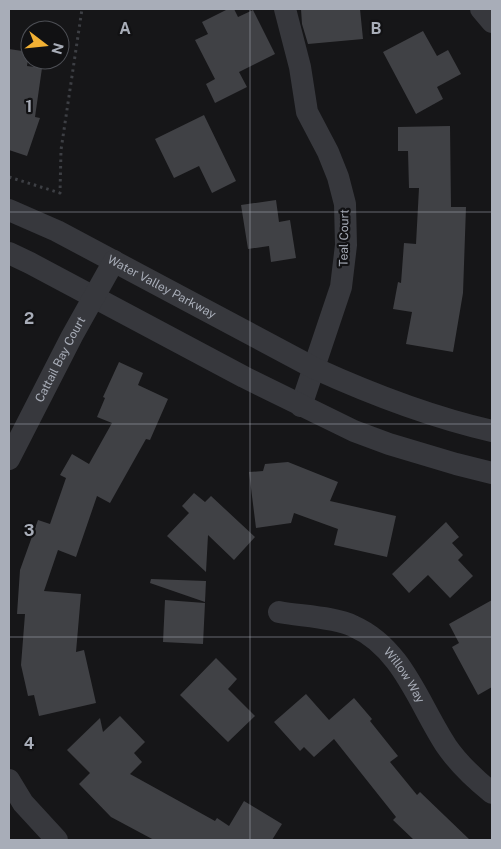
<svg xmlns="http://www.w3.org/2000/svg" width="501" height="849" font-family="'Public Sans',sans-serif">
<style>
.building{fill:#404145}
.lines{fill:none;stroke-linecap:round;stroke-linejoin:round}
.path{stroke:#3d3f44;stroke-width:3;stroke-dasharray:2.5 4;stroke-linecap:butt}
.minor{stroke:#37383d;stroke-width:22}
.grid{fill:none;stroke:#a8adb8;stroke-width:1;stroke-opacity:0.55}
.labels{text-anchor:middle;stroke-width:4.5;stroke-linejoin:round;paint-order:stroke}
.street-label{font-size:12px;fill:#a8adb8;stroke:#111113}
.grid-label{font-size:16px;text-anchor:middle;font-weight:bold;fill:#a8adb8;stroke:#111113;stroke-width:4.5;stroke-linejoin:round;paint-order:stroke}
</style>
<rect width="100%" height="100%" fill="#161618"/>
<path class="building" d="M228 9H234L238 17 253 10 275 54 239 72 247 87 215 103 206 84 215 79 195 40 208 34 202 22Z
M301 9H360L363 39 308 44 302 24Z
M423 31 437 56 448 50 461 74 437 87 443 99 416 114 383 52Z
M9 49 29 52 27 66 42 68 35 117 40 118 27 156 9 150Z
M204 115 236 181 212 193 199 166 174 178 155 139Z
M450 126 451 207H466L463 293 453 352 406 344 412 312 393 309 398 282 401 283 404 243 416 244 419 188H409L408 151H398V127Z
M276 200 279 222 290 220 296 258 271 262 269 246 248 249 241 205Z
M119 362 143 373 138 385 168 399 150 440 146 439 110 503 97 496 76 557 58 550 44 591 81 594 76 652 84 650 96 703 39 716 34 695 28 696 21 665 25 614H17L20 570 38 520 50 524 66 478 60 475 72 454 89 464 112 423 97 417 105 398 103 397Z
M288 462 338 482 330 501 396 516 387 557 334 545 338 529 294 513 291 523 256 528 249 472 263 471 265 464Z
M194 493 205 502 211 496 255 537 234 560 208 535 206 572 167 536 189 513 182 506Z
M446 522 459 537 452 543 463 555 458 560 473 576 450 598 428 575 409 593 392 574Z
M151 579 206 581 205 602 150 583Z
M165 600 205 603 203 644 163 642Z
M492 600V687L478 695 452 647 459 643 449 624Z
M216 658 237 679 228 689 255 716 228 742 180 695Z
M306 694 329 720 354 698 372 719 370 721 398 756 390 762 417 795 420 792 470 840H414L393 820 396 817 334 739 314 757 304 747 300 751 274 722Z
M120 716 145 742 134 753 142 762 130 774 215 821 217 818 229 826 244 801 282 824 272 840H154L111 817 79 784 90 773 67 750 100 718 103 732Z"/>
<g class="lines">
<path class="path" d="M9 177 60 193 61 150 82 9"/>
<g class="minor">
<path d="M285 9 300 67 307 112 328 152 338 177 345 204 346 245 341 287 301 406"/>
<path d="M481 9 492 22"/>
<path id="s1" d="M9 210 57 231 314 368C371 394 431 417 492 431"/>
<path d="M9 253 30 263 244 377 354 431 389 444 456 464 492 473"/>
<path id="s2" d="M9 459 72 336 114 261"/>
<path id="s3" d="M279 612C300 616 335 617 353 626 403 648 419 705 447 747 459 764 476 780 492 793"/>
<path d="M9 780 23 803 57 840"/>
</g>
</g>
<path class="grid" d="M250 9V840M9 212H492M9 424H492M9 637H492"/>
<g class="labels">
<g class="street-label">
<text transform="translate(344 238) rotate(-89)" y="4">Teal Court</text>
<text dy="4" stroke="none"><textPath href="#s1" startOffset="171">Water Valley Parkway</textPath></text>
<text dy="4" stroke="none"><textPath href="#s2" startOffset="112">Cattail Bay Court</textPath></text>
<text dy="4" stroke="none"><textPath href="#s3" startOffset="148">Willow Way</textPath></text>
</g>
</g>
<g class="grid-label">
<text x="125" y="34">A</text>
<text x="376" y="34">B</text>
<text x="29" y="112">1</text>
<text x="29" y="324">2</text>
<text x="29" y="536">3</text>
<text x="29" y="749">4</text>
</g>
<rect width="501" height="849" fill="none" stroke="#a8adb8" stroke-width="20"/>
<g transform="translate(45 45) rotate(106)"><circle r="24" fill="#111113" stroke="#4d4f55"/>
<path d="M0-4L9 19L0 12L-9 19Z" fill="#f2b134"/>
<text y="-8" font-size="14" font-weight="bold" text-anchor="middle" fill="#a8adb8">N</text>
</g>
</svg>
